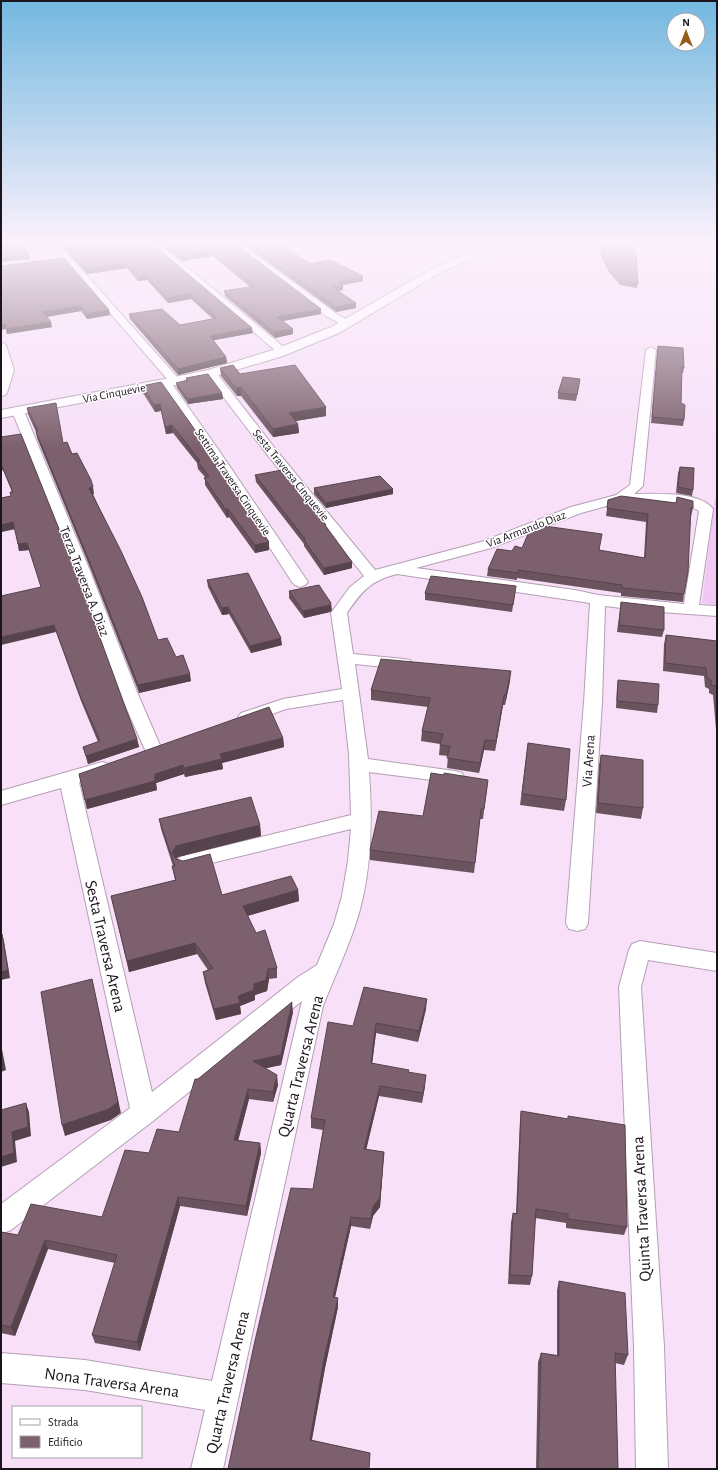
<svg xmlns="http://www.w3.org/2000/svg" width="718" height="1470" font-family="'Alegreya Sans',sans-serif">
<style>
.green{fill:#f1c7f4}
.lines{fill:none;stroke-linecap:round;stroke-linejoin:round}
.street-casing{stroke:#b49fb6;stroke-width:2}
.secondary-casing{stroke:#b49fb6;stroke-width:2}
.highway-casing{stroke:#fff;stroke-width:2}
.street{fill:#fff;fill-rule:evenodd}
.secondary{fill:#fff;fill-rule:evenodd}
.highway{fill:#7f9cfa;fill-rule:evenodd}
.wall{fill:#6b535e}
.shaded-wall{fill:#57434c}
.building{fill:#7c606d;stroke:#57434c}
.labels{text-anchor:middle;stroke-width:3;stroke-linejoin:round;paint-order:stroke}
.far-street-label{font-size:12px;fill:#1d151d;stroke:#fff}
.street-label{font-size:14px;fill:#1d151d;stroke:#fff}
.near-street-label{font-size:17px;fill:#1d151d;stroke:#fff}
</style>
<rect width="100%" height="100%" fill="#f7e0f8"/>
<path class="green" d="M715 497H717V605L702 603Z"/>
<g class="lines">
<g class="street-casing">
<path id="street" d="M52 243H58L179 379 181 381 179 383 172 384 220 452 308 582 305 585 300 587 295 585 292 582 208 452 160 383 162 381 168 380 52 246Z
M149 243H158L286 349 287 351 286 353H278Z
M231 243H240L334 312 352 323 351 325H343L326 316Z
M1 342 6 345 14 370 7 393 5 395 1 396V375L2 370Z
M651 347 656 350 643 486 634 494C654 494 700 491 713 509L699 605 717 606V616L646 611 605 606 602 702 588 923 585 929 577 931 569 929 566 923 584 702 590 603 397 574C370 581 362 591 347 613L353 654 404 659 410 660 412 664 410 668 404 669 355 664 368 759 455 771 462 773 464 777 462 781 455 783 369 772C372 813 372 856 363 897 355 935 337 970 323 1006L223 1469H191L205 1410 85 1390 1 1383V1353L85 1360 212 1381 302 1001 153 1121 11 1230 1 1234V1204L130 1108 61 788 1 805V791L102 762 109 764 111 768 109 772 79 782 152 1092 298 977 317 965 334 924 342 896 348 861 351 829 187 869 180 867 177 862 180 857 187 855 351 815 349 754 343 700 286 709 247 723 241 721 238 717 241 713 283 699 342 689 331 613 350 587 364 576 269 457 205 373 207 371H215L277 451 375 570 481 542 571 507 616 495 630 485 646 350ZM621 502C646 502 677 497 699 511L684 604 598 595 575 590 416 568 491 548 581 513Z
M18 407 22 408 24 411 90 571 137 692 162 750 159 754 153 756 147 754 119 692 76 571 12 411 14 408Z
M640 941 717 953V971L648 960 641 987 664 1347 668 1469H636L634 1347 619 987 629 950 632 944Z"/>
</g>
<g class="secondary-casing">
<path id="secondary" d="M501 243H515L514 245 462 263 438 274 339 333 283 356 216 376 175 385 1 418V410L175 377 208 370 273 350 331 327 430 270 454 259Z"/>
</g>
<g class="highway-casing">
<path id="highway" d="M711 243H717V247L713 246Z"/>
</g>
<use href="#street" class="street"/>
<use href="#secondary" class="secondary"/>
<use href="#highway" class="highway"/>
</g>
<path class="wall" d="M59 243H151L253 333 213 340 226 357 227 363 178 375 130 319 129 314 180 325 213 319 191 299 168 303 147 280 138 281 127 268 87 274Z
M160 243H234L321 314 283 321 293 329V334L275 338 225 296 224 291 250 287 213 256 182 261Z
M242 243H280L310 264 363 276V281L343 285V290L338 291 356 308 336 312Z
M599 243H633L638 284 637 288 620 285 609 272 602 259Z
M1 266 109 310 110 315 87 319 81 311 47 317 52 327 7 334 6 329Z
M658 346 684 368 683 373H682L681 403 684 420 683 426 651 423Z
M220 368 240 374 326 407V416L295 421 298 424 299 433 273 437 241 396H237L221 376Z
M186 378 222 393 223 399 188 404 177 388 176 383 186 381Z
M161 382 269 550 255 553 229 517 227 518 205 485V477L198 469 197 463 173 433 166 434 161 411 155 412 143 393 142 386Z
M579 385 576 401 558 399V393Z
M27 408 63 443 72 454 94 494H93L158 640 176 657 191 681 139 693 91 570 37 438 36 432 28 414Z
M1 437 137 739 139 747 88 764 83 747 98 742 81 701 56 632 29 550 19 551 15 529 1 532V498L11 496 12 492 3 470 1 471Z
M680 467 693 490 692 496 676 493 678 473Z
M255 475 326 527 352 562V568L324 575 304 546V544L256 482Z
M314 488 393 489V494L326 508 314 494Z
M677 497 693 508 691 516 690 515 684 594 683 602 621 596V593L517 578V580L487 576 488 569 512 551 522 548 600 550 644 558 646 522 606 516 608 500 676 503Z
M207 580 282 645 251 653 229 614 222 615 208 587Z
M289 591 332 610 330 612 304 618 289 598Z
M425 593H515L512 612 425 600Z
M621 602 664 630 662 637 617 632Z
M666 635 717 641V740L713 695 709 693V689L705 687 704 676 663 671 664 644Z
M618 680 658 705 657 713 616 708 617 687Z
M510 681 505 705H503L495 751 484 750 479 773 447 768 448 756 439 755 440 744 421 741 422 731 428 707 371 700V690Z
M283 738 284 747 222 763 223 769 185 777 184 774 156 783 157 790 87 809 79 774Z
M528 743 566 800 564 811 520 805Z
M601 755 643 808 641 819 596 813 599 765Z
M488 780 483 819H480L474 873 370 860V850L423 816Z
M159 819 260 825 261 836 178 857 176 859 222 895 298 890 299 901 247 916 256 933 277 968V978L269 979 267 991 255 995V1000L240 1006 241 1014 216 1020 205 983 203 972 208 970 197 954 129 972 111 896 175 880 172 866H173L161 829Z
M426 1009 418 1042 376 1033 372 1063 409 1072 425 1086 422 1103 379 1096 366 1149 384 1152 380 1207 373 1216 370 1229 351 1226 335 1297 338 1298V1307L325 1368 312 1440 370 1453V1461L228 1469 313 1189 323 1130 311 1128V1118L353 1026Z
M293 1012 281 1065 265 1068 278 1085 273 1102 249 1099 238 1140 260 1143 261 1153 247 1216 180 1206 140 1351 95 1343 92 1335 115 1263 48 1249 15 1336 1 1333V1232L18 1235 102 1217 149 1153 179 1132 198 1079Z
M521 1111 568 1119V1116L627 1227 624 1235 566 1228V1223L535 1218 532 1276 530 1285 508 1284 511 1222 513 1213H516L520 1120Z
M559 1281 628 1355 624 1365 615 1363 618 1469H536L538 1362 541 1353 557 1355V1290Z"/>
<path class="shaded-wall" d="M212 251 213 256 182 261 181 256Z
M29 254 30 259 1 262V258Z
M126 263 127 268 87 274 86 269Z
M146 275 147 280 138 281V277Z
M363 276V281L343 285V290L332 292V287L338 282Z
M191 294V299L168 303 167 298Z
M356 303V308L336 312V307Z
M80 306 81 311 44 317 43 312Z
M321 309V314L277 322V317Z
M109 310 110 315 87 319V314Z
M51 322 52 327 7 334 6 329 1 330V325L6 324Z
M252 328 253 333 210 341V336Z
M293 329V334L275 338 274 332Z
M226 357 227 363 178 375V369Z
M241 387V396H237L236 388Z
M222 393 223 399 188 404V399Z
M160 404 161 411 155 412 154 405Z
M326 407V416L290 422 289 413Z
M298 424 299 433 273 437V429Z
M172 425 173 433 166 434 165 427Z
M1 464 3 470 1 471Z
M93 487 94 494H91L89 488Z
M393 489V494L326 508V503Z
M228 509 229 517 227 518 226 510Z
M13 522 15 529 1 532V525Z
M269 542V550L255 553V545Z
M27 543 29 550 19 551 18 544Z
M352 562V568L324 575V568Z
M331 603 332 610 330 612 304 618 303 611Z
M228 607 229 614 222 615V608Z
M54 625 56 632 1 645V637Z
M281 638 282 645 251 653 250 646Z
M511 671 510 681 505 705 506 695Z
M190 674 191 681 139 693 138 685Z
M504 695 503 705 495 751 496 741Z
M283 738 284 747 222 763 223 769 185 777 184 768 220 754Z
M137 739 139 747 88 764 86 756Z
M485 740 484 750 479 773 480 763Z
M183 765 184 774 156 783 157 790 87 809 85 800 155 774Z
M260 825 261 836 178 857 174 863 172 853 176 846Z
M298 890 299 901 244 917 243 906Z
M2 934 4 941 10 978 1 980Z
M195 943 197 954 129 972 127 961Z
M268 969 269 979 267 991 255 995V1000L240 1006 241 1014 216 1020 214 1009 254 984Z
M92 979 121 1113 111 1120 65 1136 62 1125Z
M427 999 426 1009 418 1042 419 1031Z
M292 1002 293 1012 281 1065 254 1071 253 1061Z
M376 1023V1033L371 1073V1063Z
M1 1044 6 1070 1 1072Z
M277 1075 278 1085 273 1102V1092Z
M426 1075 425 1086 422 1103 423 1093Z
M380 1086 379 1096 364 1159V1149Z
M248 1089 249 1099 236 1149 234 1140Z
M26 1103 29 1112 31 1136 15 1141 17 1162 1 1167V1157L12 1132Z
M260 1143 261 1153 247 1216 246 1206Z
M384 1152 380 1207 373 1216 370 1229 371 1219Z
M178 1197 180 1206 140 1351 137 1342Z
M351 1217V1226L333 1306V1297Z
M45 1240 48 1249 15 1336 11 1327Z
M338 1298V1307L325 1368 310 1448V1440L324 1359Z"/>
<path class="building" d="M1 243H20L29 254 1 258Z
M63 243H151L252 328 210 336 226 357 178 369 129 314 162 309 180 325 217 318 191 294 167 298 146 275 138 277 126 263 86 269Z
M165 243H234L321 309 277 317 293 329 274 332 224 291 255 286 212 251 181 256Z
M248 243H280L310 264 330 260 363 276 338 282 343 285 332 287 356 303 336 307Z
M601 243H633L636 255 638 284 620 281 609 268 603 254Z
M64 258 109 310 87 314 80 306 43 312 51 322 6 329V324L1 325V266Z
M658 346 683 348 684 368 682 367 681 403 685 405 684 420 652 417Z
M233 365 240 374 295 365 326 407 289 413 298 424 273 429 241 387 236 388 220 368Z
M208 374 222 393 188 399 176 383 188 380 186 378Z
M563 377 580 379 577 395 558 393Z
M161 382 215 458 269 542 255 545 228 509 226 510 204 478 209 476 197 461H200L172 425 165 427 160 404 154 405 142 386Z
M56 403 63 443 67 442 72 454 77 453 91 480 93 487 89 488 121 551 142 597 158 640 167 638 176 657 183 655 190 674 138 685 90 563 36 432 38 431 27 408Z
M21 434 73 564 137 739 86 756 83 747 100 741 79 693 54 625 1 637V596L41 587 27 543 18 544 13 522 1 525V498L11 496 10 492H13L1 464V437Z
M680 467 694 468 693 490 678 487Z
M282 470 326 525H325L352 562 324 568 304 540 305 539 255 475Z
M380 476 393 489 326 503 314 488Z
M621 496 676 503 677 497 693 501V508H691L688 572 684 594 622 588V585L518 570V573L488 569 497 549 512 551 515 546 522 548 531 527 537 525 602 534 599 550 645 558 648 514 607 508 608 500Z
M248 573 281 638 250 646 228 607 222 608 207 580Z
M431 576 516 586 513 605 425 593Z
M319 585 331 603 330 605 303 611 289 591Z
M621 602 664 607V630L619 625Z
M666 635 717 641V702L716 686 711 685V680L707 678 706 668 665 663Z
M381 659 511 671 506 695H504L496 741 485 740 480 763 447 758 450 746 440 745 443 734 422 731 430 698 371 690Z
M618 680 659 684 658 705 617 701Z
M269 707 283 738 220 754 222 759 184 768 183 765 155 774V781L85 800 79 774Z
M528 743 570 749 566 800 522 794Z
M601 755 643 760V808L598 803Z
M431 773 444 775V773L488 780 484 809H481L475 863 370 850 379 811 423 816Z
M251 797 260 825 176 846 172 853 176 859 183 861 210 854 222 895 291 876 298 890 243 906 256 933 265 930 277 968 268 969 266 980 254 984V990L238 996 240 1003 214 1009 203 972 213 968 195 943 127 961 111 896 176 880 172 866H175L159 819Z
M1 934H2L8 970 1 972Z
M92 979 118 1102 109 1109 62 1125 41 992Z
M364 987 427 999 419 1031 376 1023 371 1063 409 1070 408 1072 426 1075 423 1093 380 1086 364 1149 384 1152 380 1197 373 1207 371 1219 351 1217 333 1297 338 1298 324 1359 310 1440 370 1453 369 1469H228L254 1345 291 1188 313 1189 325 1120 311 1118 328 1022 353 1026Z
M292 1002 281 1055 253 1061 277 1075 273 1092 248 1089 234 1140 260 1143 246 1206 178 1197 137 1342 92 1335 117 1255 45 1240 11 1327 1 1325V1232L18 1235 31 1204 102 1217 125 1150 149 1153 157 1129 179 1132 195 1079H198Z
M1 1053 2 1061H1Z
M26 1103 28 1127 12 1132 14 1153 1 1157V1110Z
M521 1111 568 1119V1116L625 1125 627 1227 568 1219V1214L536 1209 532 1276 510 1275 513 1213 517 1214Z
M559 1281 625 1293 628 1355 615 1353 618 1469H538L541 1353 559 1356Z"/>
<linearGradient id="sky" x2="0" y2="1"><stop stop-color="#73b8e0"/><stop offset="0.54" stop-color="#fbf1fc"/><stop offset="1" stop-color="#fbf1fc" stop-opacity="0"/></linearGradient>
<rect width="718" height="448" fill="url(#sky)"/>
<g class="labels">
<g class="far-street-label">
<text transform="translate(114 393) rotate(-11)" y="4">Via Cinquevie</text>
<text transform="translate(291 475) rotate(51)" y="4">Sesta Traversa Cinquevie</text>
<text transform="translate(233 482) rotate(56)" y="4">Settima Traversa Cinquevie</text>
<text transform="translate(526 529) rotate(-21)" y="4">Via Armando Diaz</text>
</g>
<g class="street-label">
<text transform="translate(85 581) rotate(69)" y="5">Terza Traversa A. Diaz</text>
<text transform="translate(588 761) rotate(-86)" y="5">Via Arena</text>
</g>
<g class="near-street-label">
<text transform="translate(106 946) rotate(77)" y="6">Sesta Traversa Arena</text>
<text transform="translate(300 1066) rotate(-76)" y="6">Quarta Traversa Arena</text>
<text transform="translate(641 1209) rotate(-93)" y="6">Quinta Traversa Arena</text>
<text transform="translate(112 1382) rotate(8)" y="6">Nona Traversa Arena</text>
<text transform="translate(227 1382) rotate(-77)" y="6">Quarta Traversa Arena</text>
</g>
</g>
<rect width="718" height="1470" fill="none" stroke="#1d151d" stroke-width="4"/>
<rect x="12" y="1406" width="130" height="52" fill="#ffffff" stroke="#a5a1a5"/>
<rect x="20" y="1419" width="20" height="6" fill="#ffffff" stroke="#a5a1a5"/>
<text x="48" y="1426" font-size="12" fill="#1d151d">Strada</text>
<rect x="20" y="1436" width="20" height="12" fill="#7c606d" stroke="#a5a1a5"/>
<text x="48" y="1446" font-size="12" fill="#1d151d">Edificio</text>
<g transform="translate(686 32)"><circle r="19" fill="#ffffff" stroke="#a5a1a5"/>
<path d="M0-3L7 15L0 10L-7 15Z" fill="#955b18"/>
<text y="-6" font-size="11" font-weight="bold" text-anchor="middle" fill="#1d151d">N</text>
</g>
</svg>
